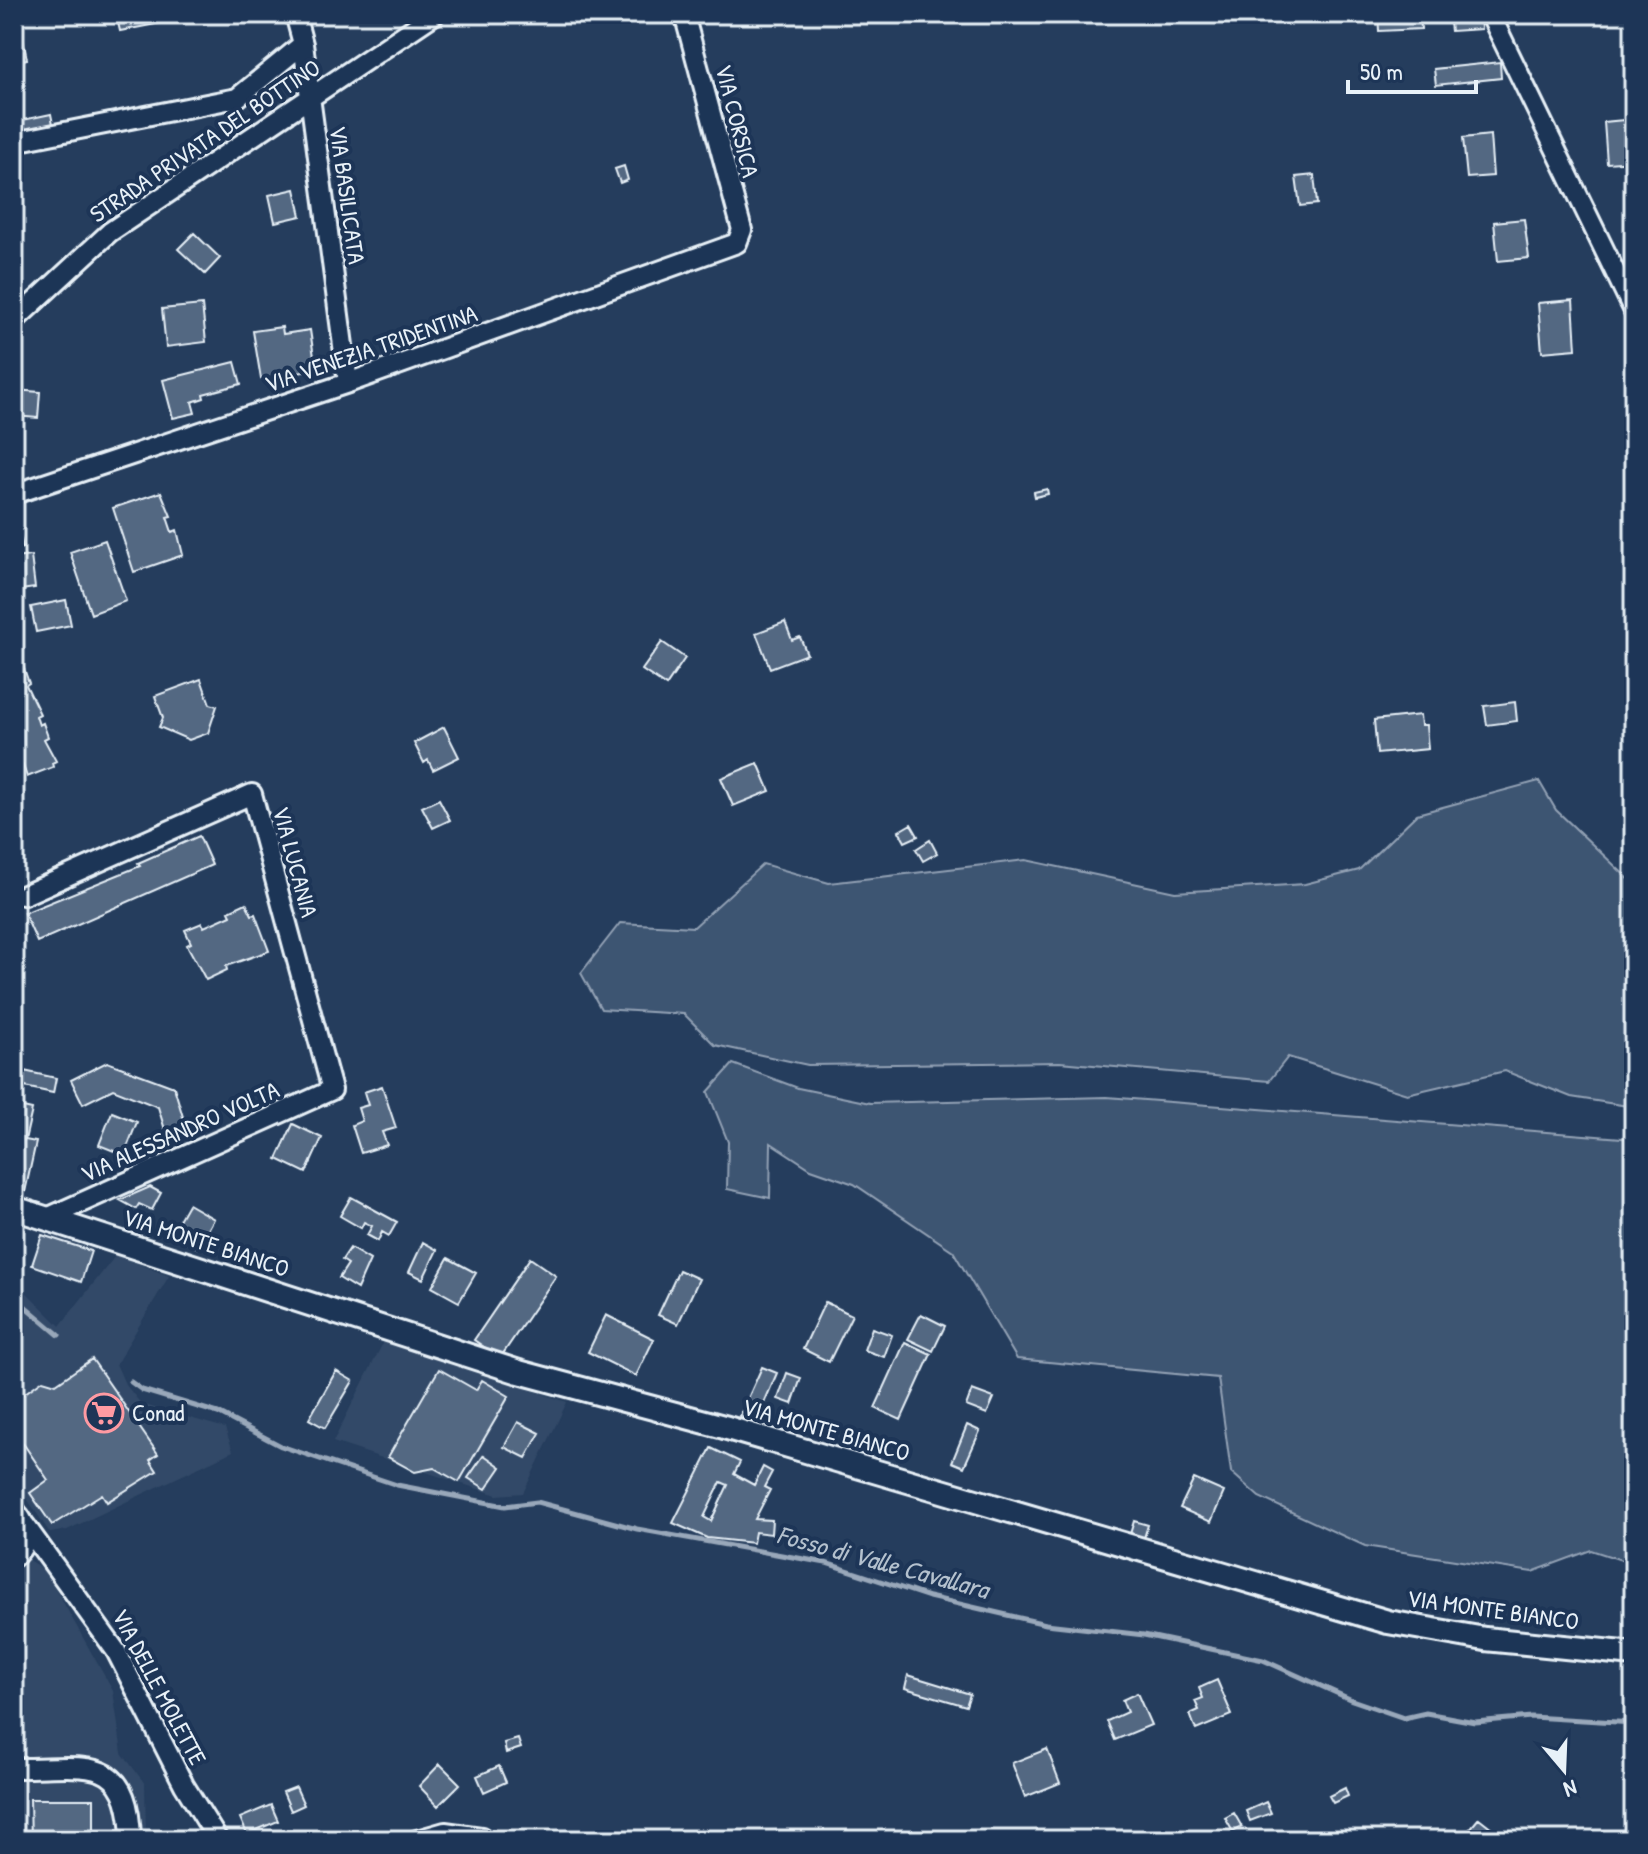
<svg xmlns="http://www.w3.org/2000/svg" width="1648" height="1854" font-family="'Patrick Hand',sans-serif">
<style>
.built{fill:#334a68}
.green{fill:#3e5472;stroke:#93a2b5;stroke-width:2}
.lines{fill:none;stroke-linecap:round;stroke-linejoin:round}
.stream{stroke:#99a8ba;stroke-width:5}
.building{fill:#536782;stroke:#e8f1f8;stroke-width:2;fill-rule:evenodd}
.minor-casing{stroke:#e8f1f8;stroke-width:24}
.major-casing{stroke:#e8f1f8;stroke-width:28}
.minor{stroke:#1d3557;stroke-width:18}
.major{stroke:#1d3557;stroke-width:22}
.labels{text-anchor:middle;stroke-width:8;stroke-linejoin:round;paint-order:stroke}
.street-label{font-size:24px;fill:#e8f1f8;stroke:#1d3557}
.poi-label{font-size:24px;fill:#e8f1f8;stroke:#1d3557;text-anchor:start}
.water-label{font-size:26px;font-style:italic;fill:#b4c1ce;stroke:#1d3557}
</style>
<rect width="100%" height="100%" fill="#253d5d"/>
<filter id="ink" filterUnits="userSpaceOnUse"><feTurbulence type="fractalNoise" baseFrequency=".0125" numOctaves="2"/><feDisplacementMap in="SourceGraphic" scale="16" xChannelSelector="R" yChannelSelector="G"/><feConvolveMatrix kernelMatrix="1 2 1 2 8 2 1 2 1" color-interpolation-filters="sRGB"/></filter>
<g filter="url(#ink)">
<path class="built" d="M116 1255 169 1276 116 1364 125 1384 141 1404 225 1428 233 1451 67 1530 50 1533 14 1479V1280L60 1326Z
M384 1341 567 1402 523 1493 497 1495 333 1442Z
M14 1550 46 1572 113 1691 122 1753 145 1784 146 1840H14Z"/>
<path class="green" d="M1539 781 1556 810 1634 884V1107L1571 1097 1505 1071 1407 1094 1288 1057 1269 1081 1060 1062 808 1065 715 1045 684 1014 601 1009 581 973 620 923 694 927 763 864 829 883 1026 860 1175 892 1305 884 1359 870 1417 814Z
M733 1064 798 1088 870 1103 1107 1097 1634 1139V1564L1591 1550 1532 1572 1365 1546 1259 1497 1231 1472 1218 1378 1017 1359 953 1251 854 1184 811 1169 771 1143 770 1198 727 1189 728 1142 708 1092Z"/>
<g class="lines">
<path class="stream" d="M14 1297 59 1335
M131 1382 142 1390 218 1413 281 1446 397 1485 505 1506 537 1502 637 1529 826 1563 929 1597 1046 1624 1144 1635 1263 1660 1352 1700 1404 1718 1426 1713 1475 1722 1531 1717 1634 1723"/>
</g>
<path class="building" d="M116 14H159L161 23 120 31Z
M1378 14H1420L1421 29 1379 31Z
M1449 14H1480L1481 29 1451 31Z
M19 21 27 59 14 62V22Z
M1500 62 1501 78 1436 85 1434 69Z
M51 114 53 124 46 125 47 130 30 134 29 129 20 131 18 121Z
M1634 119V161L1607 163 1604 122Z
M1490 135 1493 176 1467 178 1463 138Z
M624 166 628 180 620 183 615 169Z
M1314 175 1317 204 1300 206 1296 177Z
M295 189 301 216 275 222 269 195Z
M1524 219 1529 258 1498 261 1494 222Z
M194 233 220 258 205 274 178 249Z
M1573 300 1576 349 1542 352 1538 303Z
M202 305 206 342 166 347 162 309Z
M282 327 283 334 310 330 316 370 261 379 253 331Z
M235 362 241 384 203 394 204 398 192 402 195 413 173 418 163 380Z
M14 390 40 392 38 418 14 416Z
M1047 489 1048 494 1035 497 1034 492Z
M161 492 171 516 167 517 172 532 177 530 183 555 134 572 113 508Z
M17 521 23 548 14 550V522Z
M105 540 126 601 91 614 70 552Z
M31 556 35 588 14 591V558Z
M66 600 71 625 36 632 31 607Z
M785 622 792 640 800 637 807 654 770 668 756 633Z
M662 642 685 658 666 686 642 670Z
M22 663 29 683 26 685 40 714 36 716 39 725 43 723 48 737 44 739 56 761 52 763 53 767 27 777 14 740V666Z
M201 679 210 704 217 706 208 733 189 740 159 727 163 718 155 696Z
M1515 702 1517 721 1487 725 1484 706Z
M1420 715 1421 725H1426L1428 749 1377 754 1374 720Z
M444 727 459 757 433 770 428 760 424 763 414 743Z
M758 763 770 791 733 806 721 778Z
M439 799 450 820 433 828 422 807Z
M911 824 918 836 905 842 899 831Z
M199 836 212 865 37 942 24 913 140 866 138 863Z
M930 840 937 853 923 861 916 849Z
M246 903 252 915 255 914 269 951 226 966 227 970 206 980 187 945 191 943 185 930 202 923 204 927 231 915 229 911Z
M107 1062 174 1087 186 1127 166 1133 158 1107 113 1089 83 1104 71 1080Z
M24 1071 56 1078 53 1093 20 1086Z
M382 1086 396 1128 382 1132 387 1145 361 1153 352 1125 362 1121 358 1108 368 1105 364 1092Z
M14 1106 32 1110 25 1140 36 1142 25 1192 14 1189Z
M112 1112 137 1122 124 1155 99 1145Z
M293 1124 322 1138 306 1173 277 1159Z
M150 1187 161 1193 152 1210 139 1204 136 1209 120 1200Z
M351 1197 397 1222 389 1236 382 1232 378 1241 367 1235 372 1226 364 1222 361 1228 340 1216Z
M188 1204 214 1219 198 1248 171 1234Z
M42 1235 91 1251 81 1282 32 1265Z
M423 1242 437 1250 423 1279 409 1272Z
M350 1248 370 1260 357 1289 339 1278 348 1264 342 1260Z
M448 1258 476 1273 459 1302 432 1287Z
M530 1258 556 1276 500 1358 474 1340Z
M679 1270 699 1279 678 1324 658 1315Z
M825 1302 852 1315 829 1362 803 1349Z
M921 1314 945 1326 933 1351 908 1339Z
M606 1315 654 1339 636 1376 588 1352Z
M872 1328 892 1335 884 1357 864 1350Z
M905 1342 931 1354 901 1420 875 1408Z
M92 1359 158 1454 150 1460 157 1471 107 1502 102 1494 52 1525 30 1493 48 1480 14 1430V1401L43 1380 56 1384Z
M762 1367 777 1373 756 1422 740 1416Z
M439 1369 476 1390 482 1380 509 1396 459 1482 434 1468 415 1472 388 1457Z
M336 1371 353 1381 325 1428 309 1419Z
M787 1373 801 1378 792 1404 778 1399Z
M972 1390 994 1398 987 1414 966 1406Z
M518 1422 540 1433 526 1458 504 1447Z
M967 1425 980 1431 964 1467 952 1462Z
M711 1448 740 1462 734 1474 754 1485 763 1467 772 1472 764 1487 770 1490 755 1519 772 1520 771 1534 755 1532 753 1543 707 1538 673 1523ZM721 1482 728 1485 711 1521 704 1517Z
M484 1455 501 1467 486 1489 468 1478Z
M1194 1479 1224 1492 1211 1522 1180 1508Z
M1134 1521 1148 1525 1144 1538 1130 1534Z
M908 1675 970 1694 966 1706 905 1688Z
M1217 1680 1232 1715 1196 1730 1190 1714 1199 1710 1195 1701 1203 1698 1199 1688Z
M1137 1693 1151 1725 1115 1740 1107 1721 1127 1712 1122 1700Z
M518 1739 521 1748 506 1753 504 1743Z
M1047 1749 1060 1783 1025 1797 1012 1763Z
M440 1764 460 1784 438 1806 419 1786Z
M499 1766 506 1782 484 1792 477 1776Z
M296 1787 304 1805 291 1811 283 1792Z
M1345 1788 1348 1796 1333 1803 1329 1796Z
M30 1799H94V1840H31Z
M1266 1802 1271 1813 1250 1821 1246 1811Z
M271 1805 278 1821 247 1834 240 1818Z
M1234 1813 1242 1827 1233 1832 1225 1818Z
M1479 1818 1493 1829 1484 1840H1468L1464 1836Z
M536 1833 540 1840H523Z"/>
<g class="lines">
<g class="minor-casing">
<path id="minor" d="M295 14 303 44 348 383
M1490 14 1634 311
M14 142 237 98 303 44
M14 321 110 232 435 14
M14 494 348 383 737 243 742 230 684 14
M24 895 252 794 332 1090 47 1218
M14 1510C29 1524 30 1544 14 1557
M25 1525 116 1651 184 1785 218 1840
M14 1768C84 1769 129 1750 131 1840
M417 1840 445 1832 481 1837"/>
</g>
<g class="major-casing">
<path id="major" d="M14 1208 519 1372 724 1427 1388 1622 1485 1639 1634 1654"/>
</g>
<use href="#minor" class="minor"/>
<use href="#major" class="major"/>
</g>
</g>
<defs>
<g id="supermarket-ring" transform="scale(2)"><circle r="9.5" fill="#1d3557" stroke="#ff9aa2" stroke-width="1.5"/><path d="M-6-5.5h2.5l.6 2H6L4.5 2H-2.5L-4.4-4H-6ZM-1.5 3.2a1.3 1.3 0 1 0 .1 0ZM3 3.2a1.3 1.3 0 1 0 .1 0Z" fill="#ff9aa2"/></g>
</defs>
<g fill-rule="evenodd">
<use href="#supermarket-ring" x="104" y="1413"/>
</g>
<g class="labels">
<g class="street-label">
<text transform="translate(737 121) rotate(76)" y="8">VIA CORSICA</text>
<text transform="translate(205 141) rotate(-34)" y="8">STRADA PRIVATA DEL BOTTINO</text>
<text transform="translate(347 195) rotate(82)" y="8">VIA BASILICATA</text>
<text transform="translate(371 349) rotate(-19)" y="8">VIA VENEZIA TRIDENTINA</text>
<text transform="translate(295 862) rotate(75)" y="8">VIA LUCANIA</text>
<text transform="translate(180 1132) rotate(-24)" y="8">VIA ALESSANDRO VOLTA</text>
<text transform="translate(206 1243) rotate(18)" y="8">VIA MONTE BIANCO</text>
<text transform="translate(826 1430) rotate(16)" y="8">VIA MONTE BIANCO</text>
<text transform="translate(1493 1610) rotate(8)" y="8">VIA MONTE BIANCO</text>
<text transform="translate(159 1687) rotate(62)" y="8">VIA DELLE MOLETTE</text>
</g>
<g class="poi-label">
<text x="132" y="1421">Conad</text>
</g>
<g class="water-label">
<text transform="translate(883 1562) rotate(15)" y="9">Fosso di Valle Cavallara</text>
</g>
</g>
<rect width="1648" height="1854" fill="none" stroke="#1d3557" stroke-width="48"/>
<rect x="24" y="24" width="1600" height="1806" fill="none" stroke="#e8f1f8" stroke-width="3" filter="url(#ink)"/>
<g transform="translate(1564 1770) rotate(161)" stroke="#1d3557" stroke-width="6" paint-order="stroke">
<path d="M0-6L14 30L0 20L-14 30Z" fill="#e8f1f8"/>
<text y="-12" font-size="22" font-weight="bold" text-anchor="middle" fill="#e8f1f8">N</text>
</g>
<path d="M1348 80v12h128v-12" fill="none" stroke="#e8f1f8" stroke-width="4"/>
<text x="1360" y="80" font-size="24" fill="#e8f1f8" stroke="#1d3557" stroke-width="6" paint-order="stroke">50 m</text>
</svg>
